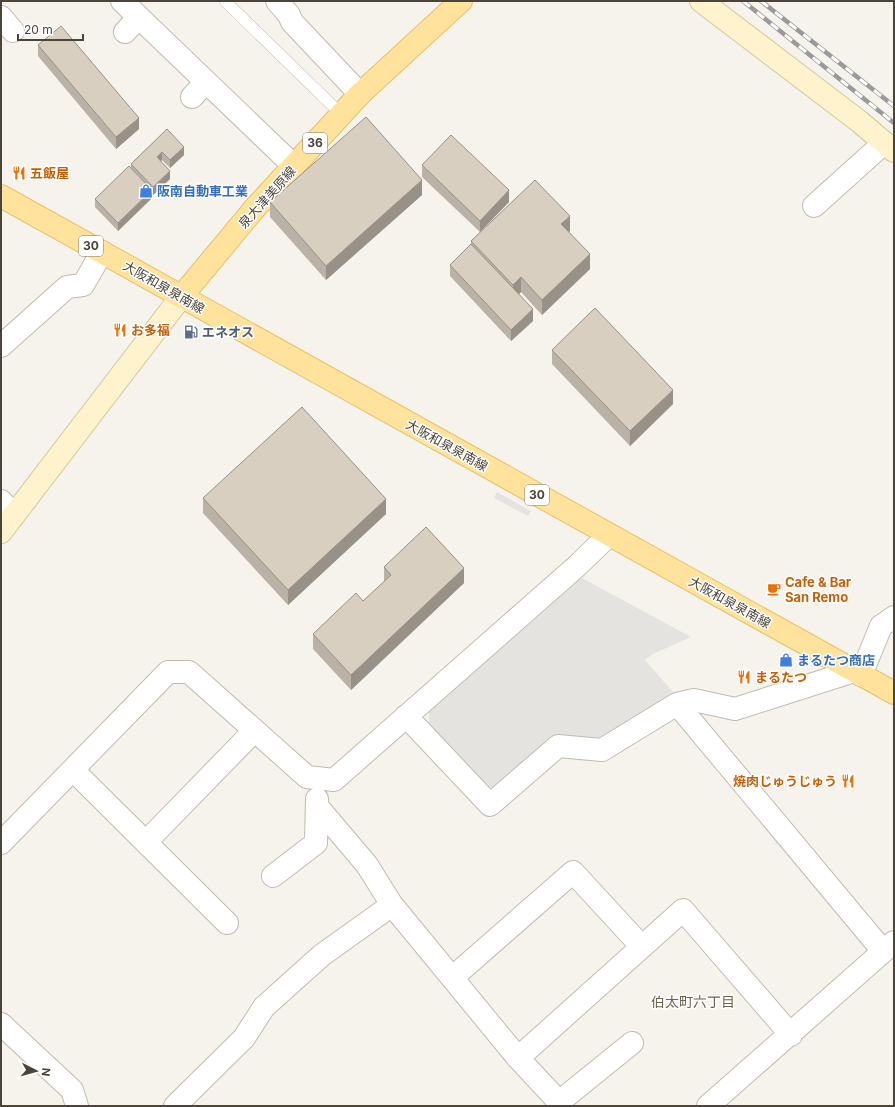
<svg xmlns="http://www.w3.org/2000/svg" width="895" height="1107" font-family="Inter,'Noto Sans JP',sans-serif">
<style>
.parking{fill:#e5e3e0}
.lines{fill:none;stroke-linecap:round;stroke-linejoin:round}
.lane-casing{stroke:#c2bbae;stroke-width:12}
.street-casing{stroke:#c2bbae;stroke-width:24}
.secondary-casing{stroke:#d6c79b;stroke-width:24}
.primary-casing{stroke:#e6c16a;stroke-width:24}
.lane{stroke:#fff;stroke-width:11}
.street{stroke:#fff;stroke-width:22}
.secondary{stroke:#fff3cd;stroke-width:22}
.primary{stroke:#ffe39c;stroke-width:22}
.rail-casing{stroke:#9a9a9a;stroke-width:4.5}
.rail{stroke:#fff;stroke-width:3;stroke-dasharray:9;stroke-linecap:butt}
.wall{fill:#bab2a6}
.shaded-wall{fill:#979187}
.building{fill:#d8cfc1;stroke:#979187}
.labels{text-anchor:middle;stroke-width:3;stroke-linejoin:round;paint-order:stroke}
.shield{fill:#fff;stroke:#817c74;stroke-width:1}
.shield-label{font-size:12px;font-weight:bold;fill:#4b4439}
.food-label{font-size:13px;font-weight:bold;fill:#c56008;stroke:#fff;text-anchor:start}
.shop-label{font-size:13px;font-weight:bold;fill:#366cbe;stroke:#fff;text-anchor:start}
.street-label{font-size:13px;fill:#4b4439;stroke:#fff}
.service-label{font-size:13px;font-weight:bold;fill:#4e5e75;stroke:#fff;text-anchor:start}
.neighbourhood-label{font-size:14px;fill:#6e6250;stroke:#fff}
</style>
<rect width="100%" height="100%" fill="#f6f3ec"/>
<path class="parking" d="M497 492 531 511 528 516 494 498Z
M582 578 691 637 653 654 645 660 673 692 608 735 592 739 558 735 498 787H483L429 725V711Z"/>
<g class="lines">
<g class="lane-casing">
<path id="lane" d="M225 1 341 114"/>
</g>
<g class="street-casing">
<path id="street" d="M122 1 294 166
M277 1 289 15 292 22 360 94
M1 17 13 31
M125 32 139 17
M192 97 206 82
M814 206 884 143
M1 346 67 287 83 285 102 252
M1 501 14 515
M861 675 881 626 894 617
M677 704 694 700 735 709 854 671
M406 716 490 805 558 746 602 750 677 704 883 951
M73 770 227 923
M317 806 367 865 392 905 518 1058 559 1102 632 1043
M146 842 254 731
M1 843 168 672H189L307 777 334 780 577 566 609 535
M273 876 316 843 317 799
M452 978 573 872 642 947
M1 1024 72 1090 77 1106
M518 1058 683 910 791 1035
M175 1106 244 1038 264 1007 322 955 392 905
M708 1106 894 942"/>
</g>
<g class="secondary-casing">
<path id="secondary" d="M701 1 860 122 894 151
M1 532 181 297"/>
</g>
<g class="primary-casing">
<path id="primary" d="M1 196 894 693
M181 297 255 208 360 94 461 1"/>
</g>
<use href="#lane" class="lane"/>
<use href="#street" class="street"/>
<use href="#secondary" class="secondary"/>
<use href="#primary" class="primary"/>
<g class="rail-casing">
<path id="rail" d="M743 1 894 123
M761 1 894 106"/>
</g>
<use href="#rail" class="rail"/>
</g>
<path class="wall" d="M38 45 139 129 116 149 38 56Z
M167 129 184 155 170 168 162 160 161 161 170 179 153 195H152V198L118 231 95 207V199L131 168V164Z
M422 165 509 202 480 232 422 177Z
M422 195 326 280 270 217V202Z
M570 231 569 232 590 269 542 315 521 292 519 294 533 321 511 341 450 276V265L471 244V241Z
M552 350 673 404 630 446 552 364Z
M203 498 386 514 288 605 203 513Z
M384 567 464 583 351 690 313 649V634L363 601 384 582Z"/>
<path class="shaded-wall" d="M139 118V129L116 149V137Z
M184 147V155L170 168V160Z
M162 152V160L157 165V157Z
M170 171V179L153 195V187Z
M422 180V195L326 280V266Z
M152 190V198L118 231V223Z
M509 190V202L480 232V221Z
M570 216V231L561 239V224Z
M590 254V269L542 315V300Z
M521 277V292L513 300V285Z
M533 309V321L511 341V330Z
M673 390V404L630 446V431Z
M386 499V514L288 605V590Z
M464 568V583L351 690V675Z"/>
<path class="building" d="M61 26 139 118 116 137 38 45Z
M366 117 422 180 326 266 270 202Z
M167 129 184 147 170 160 162 152 157 157 170 171 153 187 131 164Z
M451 135 509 190 480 221 422 165Z
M129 166 152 190 118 223 95 199Z
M535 180 570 216 561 224 590 254 542 300 521 277 513 285 471 241Z
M471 244 533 309 511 330 450 265Z
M595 308 673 390 630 431 552 350Z
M302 407 386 499 288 590 203 498Z
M426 527 464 568 351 675 313 634 356 593 363 601 391 575 384 567Z"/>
<defs>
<g id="restaurant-bare" transform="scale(1.08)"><path d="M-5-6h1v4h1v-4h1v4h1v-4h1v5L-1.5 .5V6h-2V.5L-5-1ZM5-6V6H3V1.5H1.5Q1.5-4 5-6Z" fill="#e8710a" stroke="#fff" stroke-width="2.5" paint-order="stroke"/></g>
<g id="shop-bare" transform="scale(1.08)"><path d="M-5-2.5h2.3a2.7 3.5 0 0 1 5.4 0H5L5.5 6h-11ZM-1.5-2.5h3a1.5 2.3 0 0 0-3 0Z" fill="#3f7fe0" stroke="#fff" stroke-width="2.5" paint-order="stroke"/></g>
<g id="fuel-bare" transform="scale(1.08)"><path d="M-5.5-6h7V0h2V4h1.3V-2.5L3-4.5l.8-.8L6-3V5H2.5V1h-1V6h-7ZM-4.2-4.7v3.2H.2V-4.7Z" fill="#5c6f8a" stroke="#fff" stroke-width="2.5" paint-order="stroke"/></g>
<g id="cafe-bare" transform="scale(1.08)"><path d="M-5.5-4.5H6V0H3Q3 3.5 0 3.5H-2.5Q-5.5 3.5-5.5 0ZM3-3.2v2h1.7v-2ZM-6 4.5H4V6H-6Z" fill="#e8710a" stroke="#fff" stroke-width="2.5" paint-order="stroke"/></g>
</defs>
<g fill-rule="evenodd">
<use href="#restaurant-bare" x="19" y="173"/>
<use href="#shop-bare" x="146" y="191"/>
<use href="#restaurant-bare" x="120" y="330"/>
<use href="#fuel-bare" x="191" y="332"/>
<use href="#cafe-bare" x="774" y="589"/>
<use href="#shop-bare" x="786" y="660"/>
<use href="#restaurant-bare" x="744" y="677"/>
<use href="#restaurant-bare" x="848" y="781"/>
</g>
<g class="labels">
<g class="shield">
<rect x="303" y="133" width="24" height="20" rx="3"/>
<rect x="79" y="236" width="24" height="20" rx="3"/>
<rect x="525" y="485" width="24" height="20" rx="3"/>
</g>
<g class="shield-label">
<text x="315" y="147">36</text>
<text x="91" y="250">30</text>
<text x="537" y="499">30</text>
</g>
<g class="food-label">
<text x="30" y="178">五飯屋</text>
<text x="131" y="335">お多福</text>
<text x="785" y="587">Cafe &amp; Bar<tspan x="785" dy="15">San Remo</tspan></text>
<text x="755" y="682">まるたつ</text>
<text x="837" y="786" text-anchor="end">焼肉じゅうじゅう</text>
</g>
<g class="shop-label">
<text x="157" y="196">阪南自動車工業</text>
<text x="797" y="665">まるたつ商店</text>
</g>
<g class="street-label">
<text transform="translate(267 197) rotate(-48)" y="5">泉大津美原線</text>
<text transform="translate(164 287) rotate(30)" y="5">大阪和泉泉南線</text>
<text transform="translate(447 445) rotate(29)" y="5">大阪和泉泉南線</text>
<text transform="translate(730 602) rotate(29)" y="5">大阪和泉泉南線</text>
</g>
<g class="service-label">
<text x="202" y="337">エネオス</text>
</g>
<g class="neighbourhood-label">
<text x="693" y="1007">伯太町六丁目</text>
</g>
</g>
<rect width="895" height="1107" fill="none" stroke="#4b4439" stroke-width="4"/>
<g transform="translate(36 1071) rotate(96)" stroke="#ffffff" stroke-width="3" paint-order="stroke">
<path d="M0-3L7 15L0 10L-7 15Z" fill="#4b4439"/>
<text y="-6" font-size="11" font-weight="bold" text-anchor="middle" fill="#4b4439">N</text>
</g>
<path d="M18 34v6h65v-6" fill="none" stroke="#4b4439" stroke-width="2"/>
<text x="24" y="34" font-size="12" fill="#4b4439" stroke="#ffffff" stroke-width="3" paint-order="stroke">20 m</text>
</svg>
